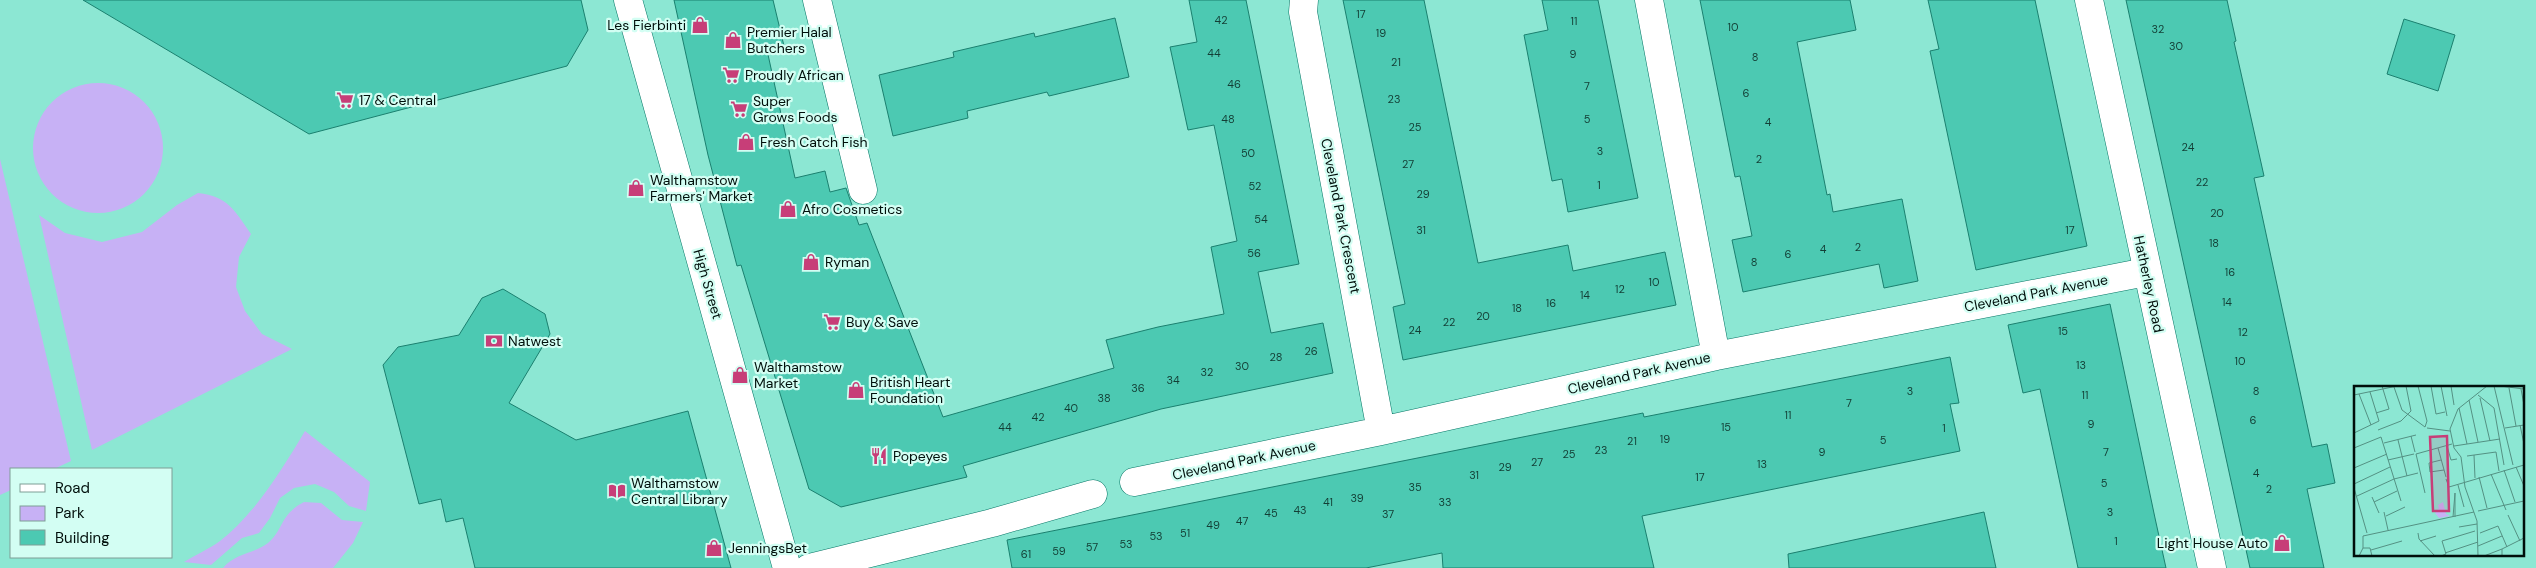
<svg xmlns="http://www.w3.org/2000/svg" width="2536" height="568" font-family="'DM Sans',sans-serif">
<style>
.green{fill:#c7b1f5}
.building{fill:#4cc9b2;stroke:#1b806f}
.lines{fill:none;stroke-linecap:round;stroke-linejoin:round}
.street-casing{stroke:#067666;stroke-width:29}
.street{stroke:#fff;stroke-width:28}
.labels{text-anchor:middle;stroke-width:4.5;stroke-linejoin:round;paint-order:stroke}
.number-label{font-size:11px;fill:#133e35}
.poi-label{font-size:14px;fill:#000f0b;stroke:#d3fef3;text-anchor:start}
.street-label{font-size:14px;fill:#000f0b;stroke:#d3fef3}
.inset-road{fill:none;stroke:#549183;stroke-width:1}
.view{fill:#c73e78;fill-opacity:0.15;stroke:#c73e78;stroke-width:2.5}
.inset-edge{fill:none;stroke:#000f0b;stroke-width:2.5}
</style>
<rect width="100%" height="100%" fill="#8ce7d3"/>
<path class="green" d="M33 148a65 65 0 1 1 130 0a65 65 0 1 1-130 0Z
M0 159 71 461 54 469H11V490L0 495Z
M198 193C228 196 235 211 251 234L239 257 236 287 245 311 262 334 292 349 92 450 39 215 65 233 102 242 142 232 177 205Z
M305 431 370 482 366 511 349 506 334 492 315 484 294 488 280 498 270 518 259 533 242 538 211 565 184 562C195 555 209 549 220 541 255 514 283 468 305 431Z
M304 502 321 503 342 520 363 522 353 543 333 568H223C235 553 254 554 268 543 283 531 280 514 304 502Z"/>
<path class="building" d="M83 0H581L588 30 567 66 309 134Z
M674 0H773L784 46 767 50 795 178 825 171 830 192 846 188 859 225 867 223 943 417 1114 368 1106 340 1158 327 1224 314 1211 247 1237 241 1224 175 1214 125 1188 130 1170 47 1197 42 1189 0H1246L1299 264 1258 272 1271 333 1323 323 1333 373 1161 409 963 466 967 477 841 507 809 489 741 265 737 266 708 155Z
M1343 0H1424L1478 263 1568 245 1573 271 1665 252 1676 305 1403 360 1393 307 1405 304Z
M1542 0H1598L1638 198 1568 212 1562 179 1552 181 1524 35 1548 30Z
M1700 0H1850L1856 30 1797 42 1827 195 1830 194 1833 212 1902 199 1918 281 1884 288 1879 264 1743 292 1732 240 1752 236 1740 176 1735 177Z
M1928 0H2035L2087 246 1976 270 1930 51 1939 49Z
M2126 0H2227L2236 41 2234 42 2264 176 2254 178 2301 396 2312 447 2327 444 2335 483 2307 489 2324 568H2250Z
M1115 18 1129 77 1049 96 1047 92 967 111 968 118 893 136 879 75 954 57 953 52 1034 33 1035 37Z
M2404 19 2455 35 2438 91 2387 74Z
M503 289 545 314 550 334 509 403 576 440 688 411 731 568H475L463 518 446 522 441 499 419 504 383 365 398 347 459 335 482 298Z
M2110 304 2155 518 2166 568H2078L2040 389 2023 393 2008 325Z
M1950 357 1959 403 1950 404 1960 451 1642 516 1654 568H1443L1442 553 1366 568H1012L1007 540 1643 413 1644 417Z
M1984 512 1996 568H1789L1788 554Z"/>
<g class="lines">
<g class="street-casing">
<path id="street" d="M628 0 787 568
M817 0 863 190
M1304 0 1303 12 1381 431
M1649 0 1716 356
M2089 0 2212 568
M1134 482 1381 431 1716 356 2146 272
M809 568 992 523 1093 494"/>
</g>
<use href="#street" class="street"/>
</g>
<defs>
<g id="shop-bare" transform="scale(1.35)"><path d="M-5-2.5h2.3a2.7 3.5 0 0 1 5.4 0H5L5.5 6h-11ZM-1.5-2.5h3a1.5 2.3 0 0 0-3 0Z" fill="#c73e78" stroke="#d3fef3" stroke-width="2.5" paint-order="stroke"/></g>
<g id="supermarket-bare" transform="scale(1.35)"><path d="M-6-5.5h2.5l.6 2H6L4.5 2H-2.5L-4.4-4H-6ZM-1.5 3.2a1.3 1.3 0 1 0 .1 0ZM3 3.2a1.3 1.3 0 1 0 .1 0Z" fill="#c73e78" stroke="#d3fef3" stroke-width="2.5" paint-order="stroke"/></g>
<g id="bank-bare" transform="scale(1.35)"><path d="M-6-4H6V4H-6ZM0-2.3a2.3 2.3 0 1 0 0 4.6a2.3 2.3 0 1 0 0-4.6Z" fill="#c73e78" stroke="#d3fef3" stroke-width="2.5" paint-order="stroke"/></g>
<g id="restaurant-bare" transform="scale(1.35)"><path d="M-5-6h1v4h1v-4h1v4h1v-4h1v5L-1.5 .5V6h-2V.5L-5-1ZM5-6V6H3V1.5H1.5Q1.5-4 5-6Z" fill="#c73e78" stroke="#d3fef3" stroke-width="2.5" paint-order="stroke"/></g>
<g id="library-bare" transform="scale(1.35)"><path d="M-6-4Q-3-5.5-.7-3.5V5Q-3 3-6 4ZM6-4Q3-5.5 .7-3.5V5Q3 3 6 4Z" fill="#c73e78" stroke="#d3fef3" stroke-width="2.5" paint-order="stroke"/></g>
</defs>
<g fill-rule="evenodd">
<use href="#shop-bare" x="700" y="25"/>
<use href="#shop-bare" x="733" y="40"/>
<use href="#supermarket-bare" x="731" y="75"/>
<use href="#supermarket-bare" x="345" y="100"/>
<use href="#supermarket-bare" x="739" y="109"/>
<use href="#shop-bare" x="746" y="142"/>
<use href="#shop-bare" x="636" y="188"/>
<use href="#shop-bare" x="788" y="209"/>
<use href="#shop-bare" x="811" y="262"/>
<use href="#supermarket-bare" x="832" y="322"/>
<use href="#bank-bare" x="494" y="341"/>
<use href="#shop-bare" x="740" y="375"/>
<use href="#shop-bare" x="856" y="390"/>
<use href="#restaurant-bare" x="879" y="456"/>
<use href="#library-bare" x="617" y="491"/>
<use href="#shop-bare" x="2282" y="543"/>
<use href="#shop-bare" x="714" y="548"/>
</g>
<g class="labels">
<g class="number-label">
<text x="1361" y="18">17</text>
<text x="1221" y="24">42</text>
<text x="1574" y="25">11</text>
<text x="1733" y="31">10</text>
<text x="2158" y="33">32</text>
<text x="1381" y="37">19</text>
<text x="2176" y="50">30</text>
<text x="1214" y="57">44</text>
<text x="1573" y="58">9</text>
<text x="1755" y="61">8</text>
<text x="1396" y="66">21</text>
<text x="1234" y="88">46</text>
<text x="1587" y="90">7</text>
<text x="1746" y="97">6</text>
<text x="1394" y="103">23</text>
<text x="1228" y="123">48</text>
<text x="1587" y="123">5</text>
<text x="1768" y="126">4</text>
<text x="1415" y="131">25</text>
<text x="2188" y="151">24</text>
<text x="1600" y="155">3</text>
<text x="1248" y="157">50</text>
<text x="1759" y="163">2</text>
<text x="1408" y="168">27</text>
<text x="2202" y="186">22</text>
<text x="1599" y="189">1</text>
<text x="1255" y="190">52</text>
<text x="1423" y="198">29</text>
<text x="2217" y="217">20</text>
<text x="1261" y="223">54</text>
<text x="1421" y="234">31</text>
<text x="2070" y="234">17</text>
<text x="2214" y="247">18</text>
<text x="1858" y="251">2</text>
<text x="1823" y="253">4</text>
<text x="1254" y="257">56</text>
<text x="1788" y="258">6</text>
<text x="1754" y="266">8</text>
<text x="2230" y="276">16</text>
<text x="1654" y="286">10</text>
<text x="1620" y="293">12</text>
<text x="1585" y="299">14</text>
<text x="2227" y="306">14</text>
<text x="1551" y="307">16</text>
<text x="1517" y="312">18</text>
<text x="1483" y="320">20</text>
<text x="1449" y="326">22</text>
<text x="1415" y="334">24</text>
<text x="2063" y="335">15</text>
<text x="2243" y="336">12</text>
<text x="1311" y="355">26</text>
<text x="1276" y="361">28</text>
<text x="2240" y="365">10</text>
<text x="2081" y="369">13</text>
<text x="1242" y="370">30</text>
<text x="1207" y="376">32</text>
<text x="1173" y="384">34</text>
<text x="1138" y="392">36</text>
<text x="1910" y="395">3</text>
<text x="2256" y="395">8</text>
<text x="2085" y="399">11</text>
<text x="1104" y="402">38</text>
<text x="1849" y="407">7</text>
<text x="1071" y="412">40</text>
<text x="1788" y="419">11</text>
<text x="1038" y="421">42</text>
<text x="2253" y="424">6</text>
<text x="2091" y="428">9</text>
<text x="1005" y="431">44</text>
<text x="1726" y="431">15</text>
<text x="1944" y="432">1</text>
<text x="1665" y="443">19</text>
<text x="1883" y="444">5</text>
<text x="1632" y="445">21</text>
<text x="1601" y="454">23</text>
<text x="1822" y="456">9</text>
<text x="2106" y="456">7</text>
<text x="1569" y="458">25</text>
<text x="1537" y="466">27</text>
<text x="1762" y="468">13</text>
<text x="1505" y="471">29</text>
<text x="2256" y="477">4</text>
<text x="1474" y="479">31</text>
<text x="1700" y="481">17</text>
<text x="2104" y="487">5</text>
<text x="1415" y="491">35</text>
<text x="2269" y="493">2</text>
<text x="1357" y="502">39</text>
<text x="1328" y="506">41</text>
<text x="1445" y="506">33</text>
<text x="1300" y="514">43</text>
<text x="2110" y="516">3</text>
<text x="1271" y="517">45</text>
<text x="1388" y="518">37</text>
<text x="1242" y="525">47</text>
<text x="1213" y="529">49</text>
<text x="1185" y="537">51</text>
<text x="1156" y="540">53</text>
<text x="2116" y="545">1</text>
<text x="1126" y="548">53</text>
<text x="1092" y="551">57</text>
<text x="1059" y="555">59</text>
<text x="1026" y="558">61</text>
</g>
<g class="poi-label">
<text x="686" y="30" text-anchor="end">Les Fierbinti</text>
<text x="747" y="37">Premier Halal<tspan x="747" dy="16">Butchers</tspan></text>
<text x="745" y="80">Proudly African</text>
<text x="359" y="105">17 &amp; Central</text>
<text x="753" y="106">Super<tspan x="753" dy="16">Grows Foods</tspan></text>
<text x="760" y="147">Fresh Catch Fish</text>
<text x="650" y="185">Walthamstow<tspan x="650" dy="16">Farmers' Market</tspan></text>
<text x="802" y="214">Afro Cosmetics</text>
<text x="825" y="267">Ryman</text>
<text x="846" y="327">Buy &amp; Save</text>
<text x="508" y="346">Natwest</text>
<text x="754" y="372">Walthamstow<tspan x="754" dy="16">Market</tspan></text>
<text x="870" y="387">British Heart<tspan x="870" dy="16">Foundation</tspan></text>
<text x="893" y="461">Popeyes</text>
<text x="631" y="488">Walthamstow<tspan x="631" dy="16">Central Library</tspan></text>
<text x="2268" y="548" text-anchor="end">Light House Auto</text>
<text x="728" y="553">JenningsBet</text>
</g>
<g class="street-label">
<text transform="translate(1341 216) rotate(79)" y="5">Cleveland Park Crescent</text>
<text transform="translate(708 284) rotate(74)" y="5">High Street</text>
<text transform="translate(2149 284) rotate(78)" y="5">Hatherley Road</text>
<text transform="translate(2036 293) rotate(-11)" y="5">Cleveland Park Avenue</text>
<text transform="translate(1639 373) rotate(-13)" y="5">Cleveland Park Avenue</text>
<text transform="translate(1244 460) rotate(-12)" y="5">Cleveland Park Avenue</text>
</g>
</g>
<g transform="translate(2354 386)">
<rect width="170" height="170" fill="#8ce7d3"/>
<path d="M89 116 92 128 96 130 85 132 81 127 85 124 81 122 85 123 84 119Z" fill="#c7b1f5"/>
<path class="inset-road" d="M77 0 82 28 91 26M87 0 93 30M97 0 100 19M140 0 159 79M146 0 170 3M40 1 48 24 71 41 73 35 64 0M155 2 162 40M167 3 170 19M5 8 17 39M0 9 43 0M124 9 140 22 150 79M126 12 136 55M115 14 124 56M105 22 113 58M22 27 35 23 28 0M166 39 170 58M73 42 96 45M151 42 170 39M24 44 47 35 57 25 52 0M0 47 25 35 16 6M57 50 61 66M44 54 53 90M30 57 62 49M93 60 97 74 103 73M100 60 146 53M0 62 27 51 47 115M84 62 92 91M120 69 121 92M113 70 142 66 145 85M34 74 60 68M87 74 75 77 76 86 90 84M162 81 170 100M0 82 33 68M150 84 161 116M137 88 152 124M125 91 133 122M92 93 95 101 170 79M0 98 36 81M104 99 110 121M0 102 13 147M71 107 62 68 98 58M3 110 40 93 64 87M18 111 25 127M20 116 43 105M124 125 170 115M30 126 34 144M154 129 166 155M32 130 51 121M99 131 101 107V131M105 141 123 138M64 147 65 153 81 170M126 147 144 140 153 161M9 150 120 126M66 155 82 150M124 160 148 150M9 162H16L18 170M17 164 48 155M91 167 124 156M5 170 9 162V150M87 170 92 168 88 155 121 145M124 170 123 135 111 101 107 71 100 62 96 43 104 23 133 0M130 170 148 163M148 170V163L170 152"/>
<path class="view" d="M93 50 95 125H79L76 51Z"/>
<rect width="170" height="170" class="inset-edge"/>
</g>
<rect x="10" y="468" width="162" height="90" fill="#d3fef3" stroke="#7f9e96"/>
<rect x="20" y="484" width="25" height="8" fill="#ffffff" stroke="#7f9e96"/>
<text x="55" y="493" font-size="15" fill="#000f0b">Road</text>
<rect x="20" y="506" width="25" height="15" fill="#c7b1f5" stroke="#7f9e96"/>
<text x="55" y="518" font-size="15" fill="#000f0b">Park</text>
<rect x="20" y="530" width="25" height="15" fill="#4cc9b2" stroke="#7f9e96"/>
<text x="55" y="543" font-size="15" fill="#000f0b">Building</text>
</svg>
